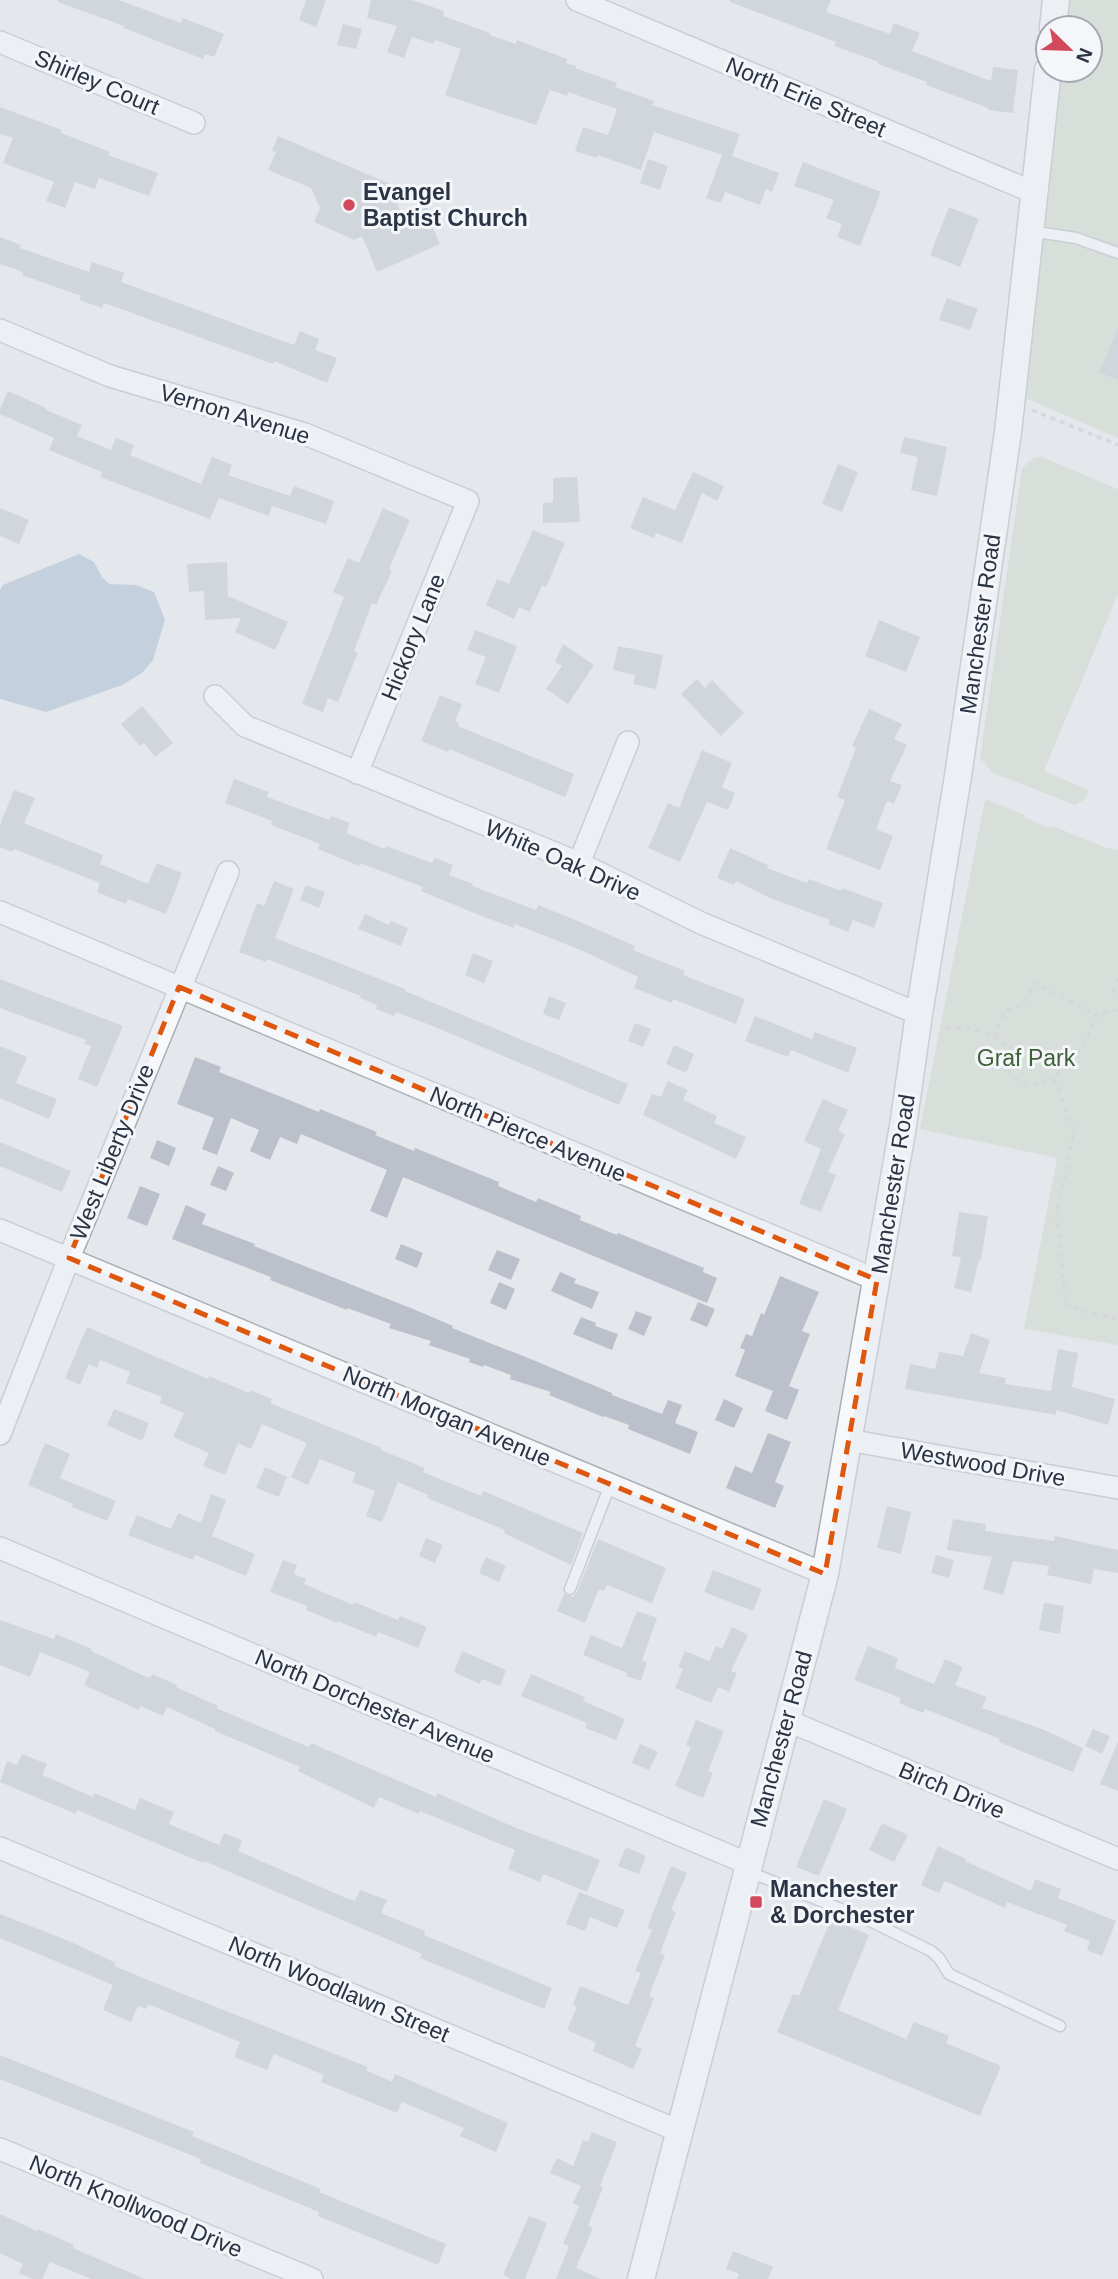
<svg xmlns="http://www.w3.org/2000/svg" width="1118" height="2279" font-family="Helvetica,sans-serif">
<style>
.green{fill:#c9d6c5}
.water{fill:#9fb4cc}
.building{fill:#bbc0ca}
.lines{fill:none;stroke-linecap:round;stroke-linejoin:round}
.service-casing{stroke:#a9aeb7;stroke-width:13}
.minor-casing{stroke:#a9aeb7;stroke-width:24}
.tertiary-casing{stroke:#a9aeb7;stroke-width:29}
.path{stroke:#c2c5cb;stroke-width:3.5;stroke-dasharray:5 5;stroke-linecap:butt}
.service{stroke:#f7f8fa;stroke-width:10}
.minor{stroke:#f7f8fa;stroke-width:21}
.tertiary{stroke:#f7f8fa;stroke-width:26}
.marked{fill:none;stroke:#df570f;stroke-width:5;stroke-dasharray:14 9;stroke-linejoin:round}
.poi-dot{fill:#d1495b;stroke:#f4f6f9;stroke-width:2.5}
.labels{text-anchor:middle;stroke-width:6;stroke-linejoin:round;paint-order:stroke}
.street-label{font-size:23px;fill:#2b3445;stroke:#f4f6f9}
.poi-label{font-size:23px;font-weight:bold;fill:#2b3445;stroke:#f4f6f9;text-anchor:start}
.park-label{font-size:23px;fill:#3f6138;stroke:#f4f6f9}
</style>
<rect width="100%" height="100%" fill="#e4e7ec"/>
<path class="green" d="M1068 0H1118V438L1023 397 1060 70H1090V28H1065Z
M1042 457 1118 489V594L1044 771 1087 789 1089 792 1084 800 1075 805 993 773 980 758 1022 468 1034 458Z
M985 799 1025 815 1026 818 1050 828 1053 826 1104 847 1118 850V1345L1024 1329 1057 1158 920 1129Z"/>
<path class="water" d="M79 554 94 562 102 577 109 584 136 585 154 592 165 620 153 660 142 673 122 685 46 712 0 699V590L3 585Z"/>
<path class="building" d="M58 0H119L181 23 183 18 224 34 214 57 205 54 203 59 124 28V26L58 2Z
M306 0H326L316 27 299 20Z
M371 0H412L444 11 443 16 490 33V35L516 44 517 40 567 59 566 63 576 66 575 68 617 83 615 87 654 101 652 105 740 134 732 156 779 173 772 192 766 189 760 205 725 192 721 203 706 198 722 155 654 132 641 170 597 155V158L575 151 583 127 608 135 617 109 568 92 567 96 550 90 536 125 445 95 461 49 435 40 433 44 412 37 404 58 387 52 397 26 367 18Z
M730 0H831L826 12 890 34 894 23 920 33 912 51 991 81 993 67 1018 70 1013 113 988 110V108L926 85 927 82 878 64 879 62 834 46 836 42 730 2Z
M343 24 362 29 356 49 337 45Z
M0 107 62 130 61 133 110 152 108 155 158 173 149 196 99 178 95 189 75 182 65 208 46 201 54 182 3 163 13 138 0 134Z
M278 136 388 183 403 217 427 207 431 217 430 221 440 244 377 272 362 236 354 240 314 222 320 208 311 188 268 170 276 152 272 151Z
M648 159 668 166 660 190 640 183Z
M803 162 881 192 860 246 837 237 842 224 826 218 834 200 794 186Z
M949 207 979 219 960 267 930 255Z
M0 237 21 245 20 248 89 272 92 262 124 273 121 282 294 345 300 331 319 339 315 350 337 358 327 383 274 361 273 364 104 303 102 308 79 300 81 296 22 275 23 272 0 264Z
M947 298 978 309 970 330 939 320Z
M1118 328V380L1099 372Z
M8 391 46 408V410L82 425 77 436 111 450 116 438 134 445 130 455 201 484 212 457 232 465 228 475 290 496 294 486 334 501 326 524 272 506 269 516 219 498 210 519 100 477 102 472 49 450 54 438 0 414V409Z
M904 437 947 447 937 496 911 490 918 457 900 453Z
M838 464 858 472 842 512 822 504Z
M693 472 724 486 717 501 702 493 682 543 656 533 654 538 630 528 643 497 675 510Z
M577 477 580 522 543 523V503L553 502V478Z
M0 508 29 520 19 544 0 536Z
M383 508 410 520 389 569 392 571 376 605 372 603 354 651 358 652 338 702 328 698 323 712 302 704 344 597 333 592 348 558 359 563Z
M533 530 565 543 546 587 542 585 530 612 519 607 514 619 486 605 497 579 509 584Z
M227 562 228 596 288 622 275 650 235 632 241 618 205 620 204 591 189 592 187 564Z
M879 620 920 637 906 672 865 656Z
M475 630 517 646 499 693 475 684 486 657 467 650Z
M563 644 594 665 568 704 546 689 562 666 555 662Z
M618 646 663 655 656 689 633 684 635 675 613 670Z
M697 679 705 688 712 680 744 713 721 736 681 694Z
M440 695 462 704 455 721 459 723 458 726 574 774 565 797 449 749 448 752 421 741Z
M142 706 173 743 155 757 144 743 140 746 121 724Z
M869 709 902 724 894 739 907 745 890 781 902 785 894 804 887 801 876 829 893 836 880 870 826 849 845 800 837 797 856 748 852 746Z
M702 750 732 763 722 787 735 793 728 810 707 802 680 862 648 848 668 803 679 808Z
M234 779 269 792 267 797 329 820 331 816 350 823 346 833 385 849 386 846 432 863 435 858 453 865 449 875 473 884 472 886 536 910 538 905 578 921 635 946 633 950 685 971 683 975 745 999 736 1024 673 999 672 1003 634 988 638 977 583 951 515 924 514 928 479 915 421 891 423 887 360 863 359 866 318 849 320 844 271 825 272 821 225 803Z
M14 790 35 798 24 823 103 855 100 864 148 884 157 863 182 873 166 914 128 899 126 904 97 892 100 883 14 849 12 852 0 847V825Z
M730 848 768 865 767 868 807 883 809 879 841 891 842 888 883 903 874 928 853 920 848 932 828 924 830 920 770 898 736 881 734 885 717 878Z
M274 881 294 889 275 938 405 989V991L628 1084 619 1105 435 1027 396 1012 394 1016 376 1009 377 1005 360 998 361 996 267 959 266 962 239 952 257 903 264 906Z
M306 885 325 892 319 908 300 900Z
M365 914 389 925 391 921 408 928 401 946 358 929Z
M473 953 493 961 484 983 465 975Z
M0 979 123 1026 97 1087 78 1079 91 1046 84 1044 86 1040 0 1008Z
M549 996 566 1003 559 1020 543 1014Z
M755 1016 812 1039 815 1032 857 1048 848 1073 791 1050 788 1057 745 1041Z
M635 1023 651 1029 643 1047 628 1041Z
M674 1045 694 1054 686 1073 666 1064Z
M0 1046 27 1057 16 1083 57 1099 49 1119 0 1098Z
M195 1057 221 1067 219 1072 319 1112 320 1109 377 1132 375 1135 414 1151 415 1148 499 1182 498 1186 522 1196 536 1202 538 1198 581 1216 580 1220 617 1235 618 1233 704 1268 703 1272 717 1278 707 1303 403 1177 387 1218 370 1211 387 1170 301 1134 297 1144 280 1137 270 1160 250 1151 259 1130 231 1118 217 1155 202 1149 214 1118 177 1104Z
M668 1081 688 1090 683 1100 717 1116 714 1123 746 1137 736 1159 643 1115 652 1094 661 1097Z
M823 1099 848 1110 838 1131 845 1134 828 1172 836 1175 821 1212 799 1204 821 1149 804 1141Z
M157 1140 176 1148 169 1166 150 1158Z
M0 1142 71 1171 62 1192 0 1166Z
M218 1166 234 1173 226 1191 210 1185Z
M140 1186 160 1194 147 1226 127 1218Z
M186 1205 206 1214 202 1224 255 1244 254 1246 413 1309 453 1326 452 1328 533 1360 612 1393V1395L662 1414 668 1400 682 1405 675 1423 698 1432 690 1454 628 1429 629 1425 604 1416 603 1417 549 1395 551 1392 510 1379 511 1375 484 1365 483 1367 469 1362 470 1359 429 1345 431 1341 389 1328 391 1324 347 1308V1310L270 1280 271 1277 172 1239Z
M959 1212 988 1216 981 1260H979L971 1292 954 1288 961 1257 952 1256Z
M401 1244 423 1253 417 1268 395 1259Z
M497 1250 520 1259 511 1280 488 1270Z
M560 1272 576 1279 574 1283 599 1292 592 1309 551 1291Z
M780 1276 819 1292 802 1331 810 1334 789 1386 799 1390 787 1420 765 1411 773 1391 735 1376 745 1350 740 1348 746 1334 752 1336 761 1313 764 1315Z
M499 1282 515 1289 506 1310 490 1303Z
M698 1302 715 1309 707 1327 690 1320Z
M636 1311 652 1317 644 1336 628 1329Z
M581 1317 596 1323 595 1326 618 1334 612 1350 573 1334Z
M87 1327 208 1379 209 1376 249 1393 250 1390 272 1399 270 1403 382 1448 381 1450 425 1468 423 1472 481 1496 483 1491 583 1533 571 1565 504 1533 505 1530 427 1498 428 1495 398 1482 382 1522 366 1516 375 1491 352 1482 356 1473 320 1459 308 1485 291 1477 307 1443 262 1424 251 1449 238 1443 225 1475 203 1466 209 1453 173 1437 184 1413 160 1403 162 1397 126 1383 130 1372 100 1360 97 1368 89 1364 80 1385 65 1378Z
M971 1333 990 1340 979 1373 1006 1378 1005 1384 1051 1391 1058 1349 1078 1353 1072 1387 1115 1399 1108 1425 1056 1410V1415L905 1389 910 1364 935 1369 939 1352 963 1356Z
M724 1399 743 1408 734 1428 715 1420Z
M114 1409 149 1423 142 1441 107 1425Z
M768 1433 791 1442 775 1482 784 1486 775 1508 726 1488 735 1466 752 1473Z
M45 1443 70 1454 60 1478 116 1501 107 1521 72 1507 73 1504 28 1485Z
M265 1467 287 1477 279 1497 256 1488Z
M211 1494 226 1500 212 1536 255 1554 246 1576 195 1555 193 1560 128 1535 137 1515 171 1529 178 1513 201 1523Z
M887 1506 911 1512 901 1554 877 1548Z
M953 1519 986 1524 985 1531 1054 1541 1055 1536 1118 1550V1573L1094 1569 1091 1584 1047 1575 1049 1566 1013 1561 1003 1595 983 1589 992 1557 947 1550Z
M426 1538 443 1545 435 1563 419 1556Z
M598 1539 666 1568 652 1603 607 1585 604 1591 599 1589 585 1623 557 1611 564 1594 573 1597 577 1592Z
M936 1555 954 1560 949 1578 931 1573Z
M486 1557 506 1566 499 1582 479 1573Z
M283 1560 297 1565 294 1574 306 1579 304 1584 353 1605 354 1602 398 1620 400 1616 427 1627 418 1648 378 1632 376 1637 338 1621 337 1623 306 1610 307 1606 270 1592Z
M713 1570 762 1589 753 1611 704 1592Z
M1044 1603 1064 1606 1060 1634 1039 1630Z
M637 1611 657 1618 642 1660 647 1662 641 1681 626 1676 627 1673 583 1655 591 1635 622 1648Z
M0 1620 54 1639 56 1634 92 1649 91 1651 140 1674 150 1678 152 1674 177 1685 176 1687 218 1706 216 1708 309 1747 311 1743 436 1797 437 1793 514 1827 600 1860 587 1892 543 1874 540 1882 508 1869 515 1850 420 1811 419 1814 379 1797 374 1808 298 1771 300 1767 215 1731V1729L167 1707 163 1716 140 1706 139 1710 84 1685 90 1672 40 1652 30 1677 0 1665Z
M732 1627 748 1635 731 1671 737 1673 729 1692 718 1687 711 1703 675 1688 683 1669 678 1667 685 1651 709 1661 716 1646 722 1649Z
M868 1646 898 1658 895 1668 934 1684 945 1659 963 1667 955 1685 987 1697 982 1708 1042 1729 1083 1748 1073 1772 999 1742 1000 1739 925 1709 923 1713 899 1703 901 1698 854 1680Z
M462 1651 506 1670 500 1686 482 1679 480 1684 454 1672Z
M531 1674 585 1697 583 1701 625 1719 616 1740 585 1728 587 1723 521 1696Z
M696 1720 724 1731 708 1771 713 1773 703 1798 675 1786 691 1747 686 1745Z
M1093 1729 1110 1736 1102 1754 1085 1746Z
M1118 1742V1791L1100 1784Z
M640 1744 658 1752 649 1770 632 1763Z
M22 1754 47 1764 42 1775 93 1797 94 1793 135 1810 140 1798 174 1812 169 1824 219 1845 224 1833 242 1840 238 1851 346 1898 355 1901 360 1890 387 1900 381 1913 425 1931 424 1935 552 1988 544 2009 420 1958 422 1954 204 1861 203 1863 77 1810 76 1814 0 1782 7 1761 17 1765Z
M824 1799 847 1809 819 1876 796 1867Z
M882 1823 908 1835 894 1862 869 1850Z
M938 1846 966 1859 965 1861 1031 1891 1035 1879 1061 1889 1058 1898 1116 1921 1102 1956 1087 1950 1090 1941 1064 1931 1067 1925 1007 1902 1005 1908 945 1881 939 1893 921 1885Z
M626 1847 646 1856 639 1874 618 1866Z
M671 1866 687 1873 671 1910 676 1912 660 1953 665 1955 649 1996 654 1998 635 2046 642 2049 633 2069 593 2051 596 2043 567 2030 577 2007 573 2005 580 1986 628 2005 641 1973 635 1971 652 1930 647 1928Z
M579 1892 625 1910 617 1928 590 1917 585 1931 566 1924Z
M0 1914 69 1941 116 1963 114 1966 168 1988 368 2067 366 2070 392 2082 395 2074 508 2123 496 2152 460 2136 464 2128 402 2102 397 2113 321 2082 324 2075 274 2054 267 2070 234 2057 240 2042 148 2004 146 2009 138 2006 131 2022 103 2010 113 1985 0 1938Z
M831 1919 869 1935 838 2010 906 2039 914 2022 949 2036 946 2043 1001 2066 980 2116 777 2032 793 1994 799 1996Z
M0 2055 194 2132 192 2136 321 2189 319 2192 446 2244 438 2265 318 2216 319 2212 200 2163 201 2159 0 2079Z
M592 2132 617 2142 600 2186 603 2187 588 2226 593 2228 576 2268 601 2279H556L569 2246 563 2244 579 2206 573 2203 581 2186 550 2173 557 2158 573 2166 583 2140 588 2142Z
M0 2214 37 2231 38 2229 74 2245 73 2248 145 2279H91L50 2262 42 2279H33L19 2273 23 2264 0 2253Z
M529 2216 547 2223 525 2279H511L503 2275Z
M733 2251 773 2267 768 2279H737L739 2274 726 2269Z"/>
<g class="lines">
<g class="service-casing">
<path id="service" d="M1030 231 1076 238 1118 253
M570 1589 610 1485
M747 1871 868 1920 931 1951 939 1958 949 1974 1060 2026"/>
</g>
<g class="minor-casing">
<path id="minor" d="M577 0 1035 193
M0 42 194 123
M0 330 110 376 305 434 468 501 357 773
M215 696 245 726 579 863 701 923 919 1014
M579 863 628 742
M0 912 877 1280
M0 1230 825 1574
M0 1434 69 1258 228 872
M848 1440 1118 1488
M0 1548 749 1864
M786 1720 1118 1859
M0 1848 679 2131
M0 2149 312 2279"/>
</g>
<g class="tertiary-casing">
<path id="tertiary" d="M1053 28 1056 0
M641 2279 825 1574 903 1126 919 1014 958 776 1008 432 1048 70"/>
</g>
<path class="path" d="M1032 410 1118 445
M1118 978 1113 990 1118 997
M1118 1010 1097 1015 1082 1048 1054 1078 1074 1131 1056 1218 1060 1237 1065 1304 1087 1312 1118 1319
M946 1028 968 1027 1003 1041 1011 1077 1031 1085 1054 1078
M994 1037 1005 1011 1021 1006 1034 983 1097 1015"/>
<use href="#service" class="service"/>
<use href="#minor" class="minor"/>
<use href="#tertiary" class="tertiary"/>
</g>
<path d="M0 0H1118V2279H0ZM179 987 877 1280 825 1574 69 1258Z" fill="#e4e7ec" fill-opacity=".55" fill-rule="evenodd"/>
<path class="marked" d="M179 987 877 1280 825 1574 69 1258Z"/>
<g class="poi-dot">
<circle cx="349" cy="205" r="7"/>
<rect x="749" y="1895" width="14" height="14" rx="3.5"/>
</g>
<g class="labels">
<g class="street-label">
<text transform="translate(97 82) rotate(23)" y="8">Shirley Court</text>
<text transform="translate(806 97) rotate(23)" y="8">North Erie Street</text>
<text transform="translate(235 414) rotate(17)" y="8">Vernon Avenue</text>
<text transform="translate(980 624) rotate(-82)" y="8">Manchester Road</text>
<text transform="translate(413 637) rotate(-68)" y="8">Hickory Lane</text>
<text transform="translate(563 860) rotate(24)" y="8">White Oak Drive</text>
<text transform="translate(528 1134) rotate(23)" y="8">North Pierce Avenue</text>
<text transform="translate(112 1152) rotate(-68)" y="8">West Liberty Drive</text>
<text transform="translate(893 1184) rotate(-81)" y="8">Manchester Road</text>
<text transform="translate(447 1416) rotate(23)" y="8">North Morgan Avenue</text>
<text transform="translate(983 1464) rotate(10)" y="8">Westwood Drive</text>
<text transform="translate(375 1706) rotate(23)" y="8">North Dorchester Avenue</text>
<text transform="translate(781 1739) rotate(-75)" y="8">Manchester Road</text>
<text transform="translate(952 1790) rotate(23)" y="8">Birch Drive</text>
<text transform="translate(339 1989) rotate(23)" y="8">North Woodlawn Street</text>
<text transform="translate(136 2206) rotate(23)" y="8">North Knollwood Drive</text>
</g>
<g class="poi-label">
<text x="363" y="200">Evangel<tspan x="363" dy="26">Baptist Church</tspan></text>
<text x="770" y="1897">Manchester<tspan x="770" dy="26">&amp; Dorchester</tspan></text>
</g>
<g class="park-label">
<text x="1026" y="1066">Graf Park</text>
</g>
</g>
<g transform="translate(1069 49) rotate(113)"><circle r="33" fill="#f4f6f9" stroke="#a4a8b1" stroke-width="2"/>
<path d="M0-5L12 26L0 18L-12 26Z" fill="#d1495b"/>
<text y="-10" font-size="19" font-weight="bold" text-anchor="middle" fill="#2b3445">N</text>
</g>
</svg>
